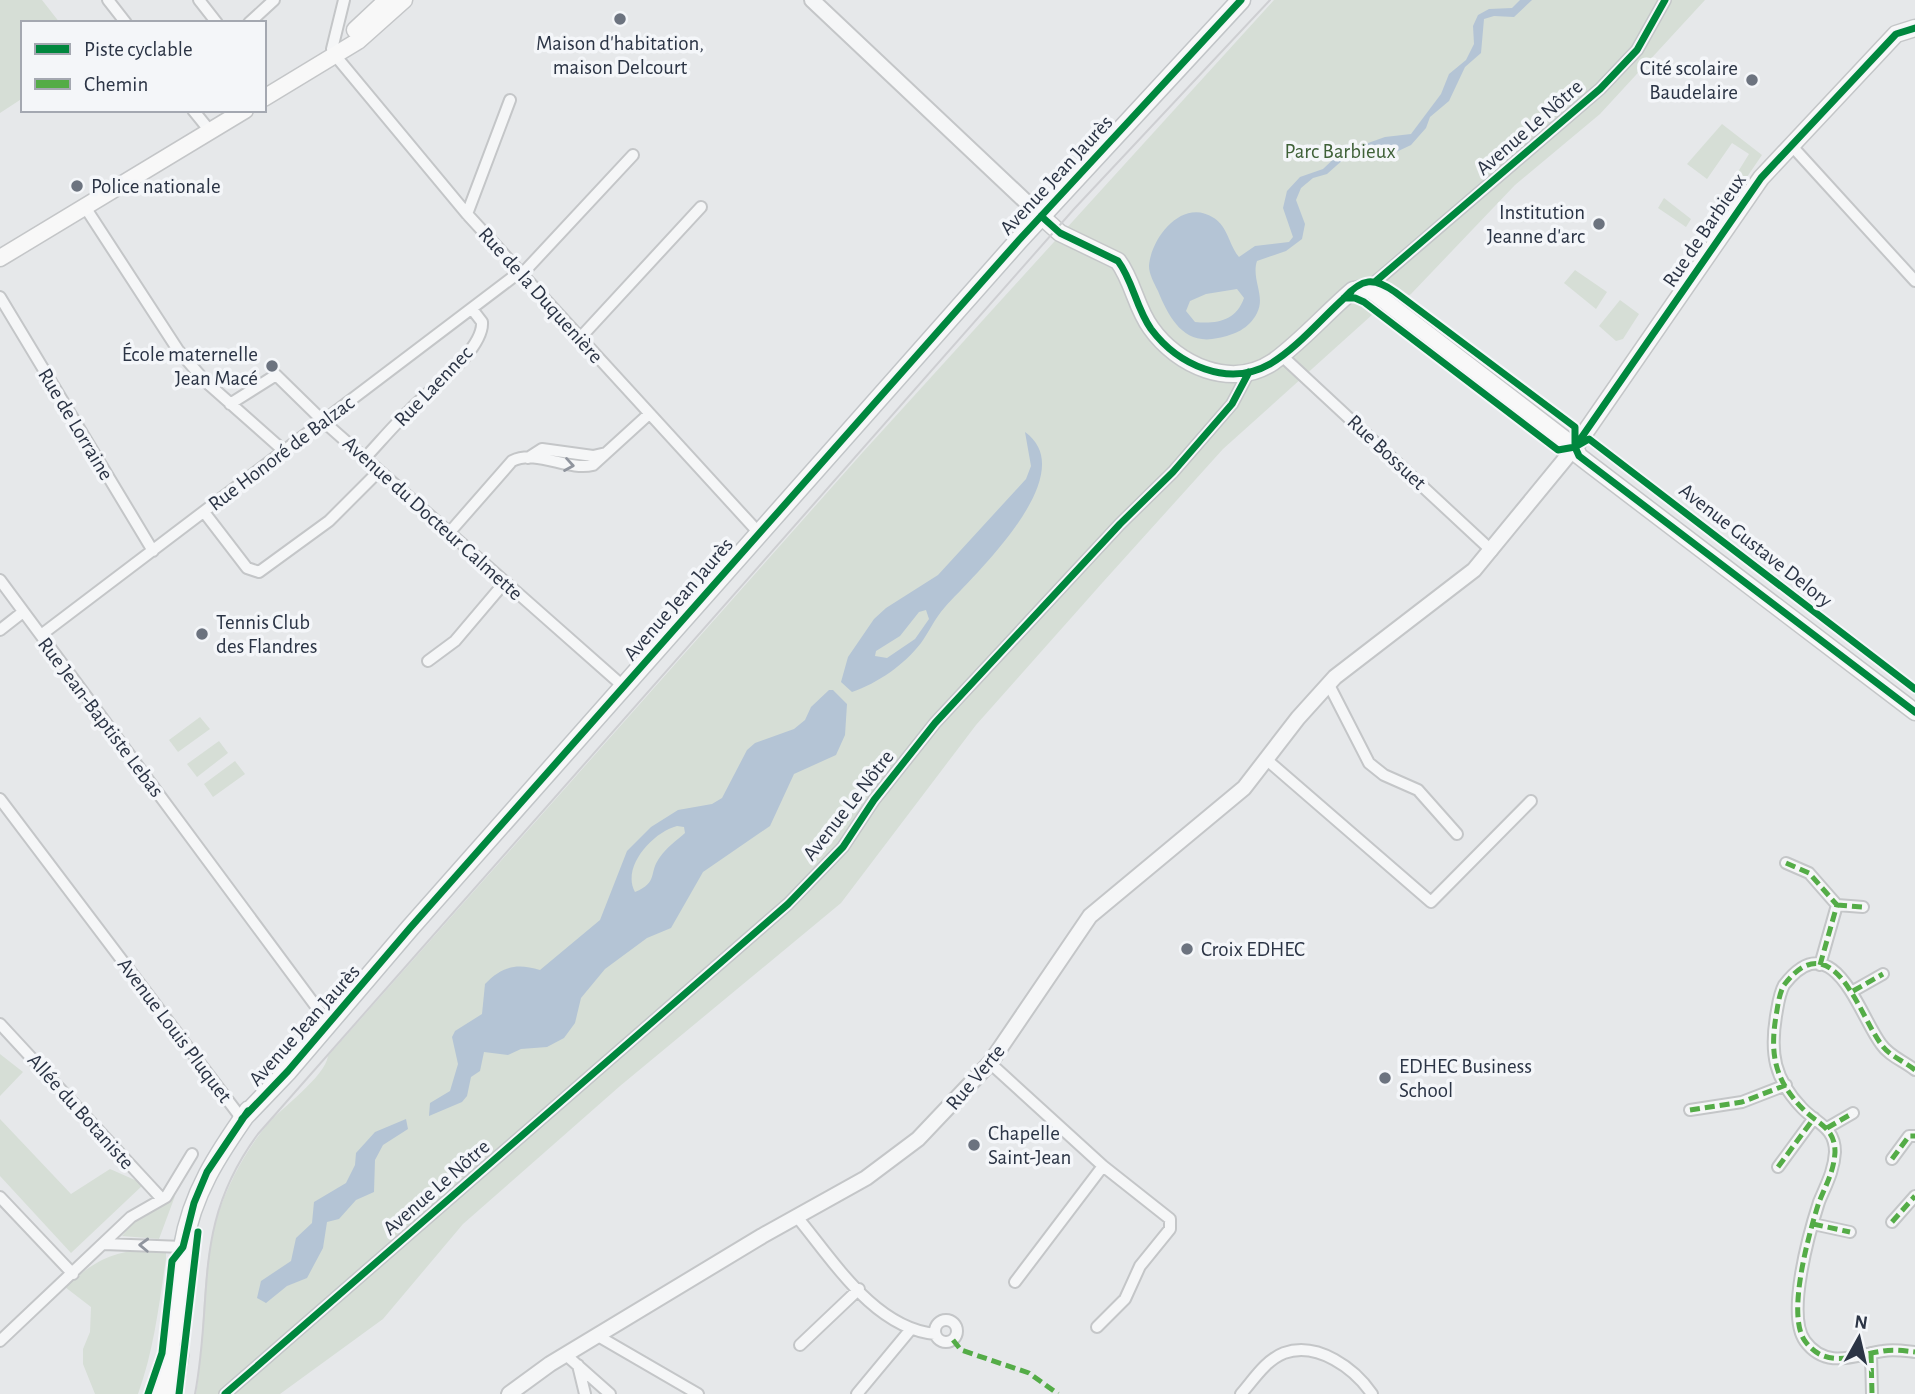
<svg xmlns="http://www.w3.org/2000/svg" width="1915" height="1394" font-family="'Alegreya Sans',sans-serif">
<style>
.green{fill:#d6ded6}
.water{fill:#b4c4d5;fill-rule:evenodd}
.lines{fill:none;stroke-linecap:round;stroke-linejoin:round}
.minor-casing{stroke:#c4c6c8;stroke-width:14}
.tertiary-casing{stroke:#c4c6c8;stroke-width:18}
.secondary-casing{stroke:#c4c6c8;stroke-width:19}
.primary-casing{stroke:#c2c5c8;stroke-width:21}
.minor{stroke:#f5f6f7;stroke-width:10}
.tertiary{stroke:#f5f6f7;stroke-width:14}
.secondary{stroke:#f8f8f8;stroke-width:16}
.primary{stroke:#f8f8f8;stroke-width:18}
.tram{stroke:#cecfd2;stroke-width:2}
.quiet{stroke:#54ac47;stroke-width:5;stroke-dasharray:10 5;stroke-linecap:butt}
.cycleway-casing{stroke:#f4f6f9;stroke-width:11}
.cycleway{stroke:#00873e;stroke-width:7}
.oneway{stroke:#90959e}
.poi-dot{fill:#6c737f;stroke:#f4f6f9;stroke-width:2.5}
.labels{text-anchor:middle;stroke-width:7;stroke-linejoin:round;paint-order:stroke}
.poi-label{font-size:21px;fill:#2b3445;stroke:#f4f6f9;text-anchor:start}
.street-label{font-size:21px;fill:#2b3445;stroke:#f4f6f9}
.park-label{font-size:21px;fill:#3f6138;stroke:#f4f6f9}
</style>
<rect width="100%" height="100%" fill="#e6e8ea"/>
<path class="green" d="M0 0H42L60 23H23V98L0 113Z
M1274 0H1705L1600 114 1515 185 1411 294 1401 301 1384 322 1373 314 1223 449 1103 582 976 725 841 903 620 1086 463 1224 383 1319 280 1394H196C207 1329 198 1260 224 1198 234 1173 250 1145 267 1125 281 1108 325 1077 328 1056L863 452Z
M1722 124 1762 155 1736 193 1728 188 1749 154 1732 143 1707 179 1687 164Z
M1664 198 1691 219 1686 227 1658 208Z
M1575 270 1607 292 1596 309 1564 283Z
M1620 300 1639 314 1623 339 1616 341 1599 326Z
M200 717 210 729 178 752 169 740Z
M219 741 228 753 197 777 187 764Z
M235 761 245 774 213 797 204 784Z
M0 1054 23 1072 0 1096Z
M0 1119 71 1194 110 1169 144 1184 71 1253 0 1176Z
M175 1196 159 1239 122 1236 140 1215Z
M145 1249 166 1250V1259C159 1304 154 1350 138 1394H95L83 1364V1349L90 1332 91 1307 65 1287C92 1263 108 1253 145 1249Z"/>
<path class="water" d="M1520 0H1532L1514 17 1494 16 1484 19 1481 53 1465 67 1449 101 1430 117 1426 128 1411 145 1392 154 1369 153 1345 158 1327 174 1313 178 1301 188 1296 200 1305 224 1302 239 1286 251 1257 261C1251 279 1266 296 1257 313 1249 329 1234 335 1218 338 1184 346 1169 318 1158 291 1154 283 1149 274 1149 266 1151 237 1183 197 1214 218 1228 227 1229 245 1239 257L1255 246 1289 242 1293 237 1283 208 1287 191 1300 177 1323 169 1340 153 1385 137 1411 134 1441 94 1449 74 1466 60 1474 44 1473 26 1478 15 1489 9 1512 8ZM1237 289 1244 298C1236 321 1217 324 1195 322L1186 311 1190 301 1206 294Z
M1025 432C1084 474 973 576 945 607 935 618 929 632 921 643 904 665 878 683 852 692L841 682 848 657 874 619 886 608 938 575 1026 479 1031 466ZM926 610 929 619 915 639 887 658 875 656 876 651 900 636 919 612Z
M829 690H833L847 704 845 735 836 755 794 774 770 826 703 872 671 928 647 938 605 969 581 998 575 1023 564 1038 547 1047 521 1049 508 1055 484 1052 480 1071 471 1077 467 1096 462 1102 429 1116 430 1103 450 1091 458 1064 452 1037 455 1031 482 1014 485 984C502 966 517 963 540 970L600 920 627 851 651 827 678 810 712 804 722 798 747 750 755 743 794 729 805 720 811 707ZM677 826 684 827 685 833C677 840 666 848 660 857 648 873 659 882 635 892 621 867 653 832 677 826Z
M406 1119 408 1129 383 1145 375 1160 374 1192 356 1200 339 1219 327 1222 323 1248 307 1278 287 1286 266 1303 257 1298 261 1281 291 1261 296 1238 312 1223 314 1202 346 1183 355 1165 356 1153 375 1132Z"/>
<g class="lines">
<g class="minor-casing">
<path id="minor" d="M108 0 126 23
M199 0 217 23
M344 0 332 49 339 60 467 214 759 533
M249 23 274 0
M193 110 210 131
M1791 145 1915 281
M85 207 178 350 205 381 284 451
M467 214 510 100
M523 273 633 155
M1367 289 1600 89 1637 50 1665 0
M0 297 153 551
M580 338 701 207
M1281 355 1492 551
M230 404 276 375 323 421 624 687
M365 458C380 442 394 425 410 410 428 391 484 350 482 322L472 309
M528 458 542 449 593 456 606 453
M204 512 247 568 259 572 329 521 379 471
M449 533 512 461C537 449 567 471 593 465L649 414
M0 580 329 1024
M0 630 23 612
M41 635 521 271
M428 661 455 641 505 582
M1328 683 1369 763 1384 775 1418 790 1457 834
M1267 760 1431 902 1531 801
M0 799 242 1119
M1786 863 1809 873 1837 905 1820 965
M1837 905 1863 907
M1853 991 1883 974
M0 1024 162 1199
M990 1063 1103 1166 1170 1219V1229L1140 1266 1125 1299 1097 1327
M1915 1070C1904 1061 1889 1056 1881 1044 1860 1017 1833 921 1784 985 1779 994 1778 1005 1776 1016 1770 1053 1774 1079 1802 1108 1817 1124 1835 1127 1835 1152 1834 1171 1826 1185 1819 1202 1809 1233 1786 1315 1805 1341 1826 1370 1855 1355 1883 1351 1894 1349 1905 1351 1915 1352
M1690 1110 1742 1102 1786 1085
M1827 1128 1853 1113
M1892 1159 1909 1136H1915
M1778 1167 1814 1118
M0 1197 73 1274
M797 1217C833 1260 874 1328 935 1334
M1892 1222 1915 1196
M1813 1224 1850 1232
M104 1244 183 1247
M1015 1282 1103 1166
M935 1331a11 11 0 1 1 22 0a11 11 0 1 1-22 0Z
M598 1336 698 1394
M0 1341 131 1217 166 1197 192 1154
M800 1345 859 1289
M1871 1353 1872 1394
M566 1355 610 1394
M578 1365 585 1394
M225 1394 788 904 843 847 874 800 935 723 1120 524 1173 472 1232 404 1249 372
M857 1394 911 1329
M1241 1394C1254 1379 1266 1360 1284 1353 1318 1341 1355 1369 1372 1394"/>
</g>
<g class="tertiary-casing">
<path id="tertiary" d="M812 0 1041 216
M509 1394 550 1364 762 1236 866 1178 918 1139 990 1063 1090 916 1244 788 1298 718 1335 677 1474 570 1575 447"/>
</g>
<g class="secondary-casing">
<path id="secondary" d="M355 30 387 0
M264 98 358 41 404 0
M1041 216 1060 233 1118 261C1133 281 1136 308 1151 328 1177 365 1231 390 1273 362 1302 341 1326 313 1353 290L1364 288 1373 292 1575 447 1579 456 1592 466 1915 712
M0 258 245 110
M1575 447 1761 178 1896 34 1915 28"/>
</g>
<g class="primary-casing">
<path id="primary" d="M242 1119 288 1071 410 928 1019 240 1241 0
M156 1394C176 1347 175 1297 183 1247 192 1193 218 1154 249 1110
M173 1394 179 1355"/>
</g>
<use href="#minor" class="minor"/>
<use href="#tertiary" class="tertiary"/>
<use href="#secondary" class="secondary"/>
<use href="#primary" class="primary"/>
<path class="tram" d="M195 1394C214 1293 191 1225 258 1134L1074 209 1270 0"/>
<path class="quiet" d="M1786 863 1809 873 1837 905 1820 965
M1837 905 1863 907
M1853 991 1883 974
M1915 1070C1904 1061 1889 1056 1881 1044 1860 1017 1833 921 1784 985 1779 994 1778 1005 1776 1016 1770 1053 1774 1079 1802 1108 1817 1124 1835 1127 1835 1152 1834 1171 1826 1185 1819 1202 1809 1233 1786 1315 1805 1341 1826 1370 1855 1355 1883 1351 1894 1349 1905 1351 1915 1352
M1690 1110 1742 1102 1786 1085
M1827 1128 1853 1113
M1892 1159 1909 1136H1915
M1778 1167 1814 1118
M1892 1222 1915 1196
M1813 1224 1850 1232
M953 1340 961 1350 1029 1373 1058 1394
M1871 1353 1872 1394"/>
<g class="cycleway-casing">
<path id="cycleway" d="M1041 216 1060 233 1118 261C1133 281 1136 308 1151 329 1178 365 1228 388 1270 364 1300 346 1324 315 1351 292
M1376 281 1600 89 1637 50 1665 0
M1344 298C1362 278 1374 277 1395 292L1575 427V447L1579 456 1915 712
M1344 298H1355L1364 302 1558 450 1575 447 1589 439 1915 689
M1577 444 1761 178 1896 34 1915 28
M242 1119 288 1071 410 928 1019 240 1241 0
M148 1394 162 1353 172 1261 183 1247 194 1203 207 1172 248 1111
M179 1394 198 1232
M225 1394 788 904 843 847 874 800 935 723 1120 524 1173 472 1232 404 1249 372"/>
</g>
<use href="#cycleway" class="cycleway"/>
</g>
<defs><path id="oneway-chevron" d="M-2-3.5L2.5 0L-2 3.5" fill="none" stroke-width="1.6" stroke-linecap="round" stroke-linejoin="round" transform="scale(1.75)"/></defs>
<g class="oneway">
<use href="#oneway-chevron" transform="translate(569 465) rotate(9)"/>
<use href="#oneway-chevron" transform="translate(144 1245) rotate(-178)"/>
</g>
<g class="poi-dot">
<circle cx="620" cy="19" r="7"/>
<circle cx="1752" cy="80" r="7"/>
<circle cx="77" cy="186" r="7"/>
<circle cx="1599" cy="224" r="7"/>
<circle cx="272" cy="366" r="7"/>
<circle cx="202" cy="634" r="7"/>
<circle cx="1187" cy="949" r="7"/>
<circle cx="1385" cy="1078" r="7"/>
<circle cx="974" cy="1145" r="7"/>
</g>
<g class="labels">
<g class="poi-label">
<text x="620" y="50" text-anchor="middle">Maison d'habitation,<tspan x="620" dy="24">maison Delcourt</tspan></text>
<text x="1738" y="75" text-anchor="end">Cité scolaire<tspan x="1738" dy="24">Baudelaire</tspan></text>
<text x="91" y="193">Police nationale</text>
<text x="1585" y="219" text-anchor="end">Institution<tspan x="1585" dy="24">Jeanne d'arc</tspan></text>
<text x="258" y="361" text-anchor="end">École maternelle<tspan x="258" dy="24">Jean Macé</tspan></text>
<text x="216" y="629">Tennis Club<tspan x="216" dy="24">des Flandres</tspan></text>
<text x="1201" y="956">Croix EDHEC</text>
<text x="1399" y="1073">EDHEC Business<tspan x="1399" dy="24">School</tspan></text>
<text x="988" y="1140">Chapelle<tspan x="988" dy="24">Saint-Jean</tspan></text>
</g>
<g class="street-label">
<text transform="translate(1529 127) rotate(-41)" y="7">Avenue Le Nôtre</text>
<text transform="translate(1056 175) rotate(-47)" y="7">Avenue Jean Jaurès</text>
<text transform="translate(1704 230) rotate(-56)" y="7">Rue de Barbieux</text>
<text transform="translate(541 295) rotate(48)" y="7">Rue de la Duquenière</text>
<text transform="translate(433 386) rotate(-46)" y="7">Rue Laennec</text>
<text transform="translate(76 424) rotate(59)" y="7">Rue de Lorraine</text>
<text transform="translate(1387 452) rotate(43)" y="7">Rue Bossuet</text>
<text transform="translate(281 453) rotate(-37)" y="7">Rue Honoré de Balzac</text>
<text transform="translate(433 518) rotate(42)" y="7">Avenue du Docteur Calmette</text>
<text transform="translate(1756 545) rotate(38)" y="7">Avenue Gustave Delory</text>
<text transform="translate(678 599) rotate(-49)" y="7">Avenue Jean Jaurès</text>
<text transform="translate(101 717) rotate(53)" y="7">Rue Jean-Baptiste Lebas</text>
<text transform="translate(848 805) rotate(-52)" y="7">Avenue Le Nôtre</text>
<text transform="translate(304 1025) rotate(-48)" y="7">Avenue Jean Jaurès</text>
<text transform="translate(175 1030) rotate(53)" y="7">Avenue Louis Pluquet</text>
<text transform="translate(975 1077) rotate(-50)" y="7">Rue Verte</text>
<text transform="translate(81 1111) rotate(48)" y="7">Allée du Botaniste</text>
<text transform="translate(436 1187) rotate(-41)" y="7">Avenue Le Nôtre</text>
</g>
<g class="park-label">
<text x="1340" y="158">Parc Barbieux</text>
</g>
</g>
<rect x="21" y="21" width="245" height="91" fill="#f4f6f9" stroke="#a4a8b1" stroke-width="2"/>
<rect x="35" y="44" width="35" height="10" fill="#00873e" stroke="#a4a8b1" stroke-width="2"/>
<text x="84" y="56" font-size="21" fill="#2b3445">Piste cyclable</text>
<rect x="35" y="79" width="35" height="10" fill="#54ac47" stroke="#a4a8b1" stroke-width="2"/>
<text x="84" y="91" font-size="21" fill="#2b3445">Chemin</text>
<g transform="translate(1859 1338) rotate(8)" stroke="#f4f6f9" stroke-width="5" paint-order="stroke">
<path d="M0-5L12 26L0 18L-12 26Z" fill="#2b3445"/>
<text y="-10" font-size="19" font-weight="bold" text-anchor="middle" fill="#2b3445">N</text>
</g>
</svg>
